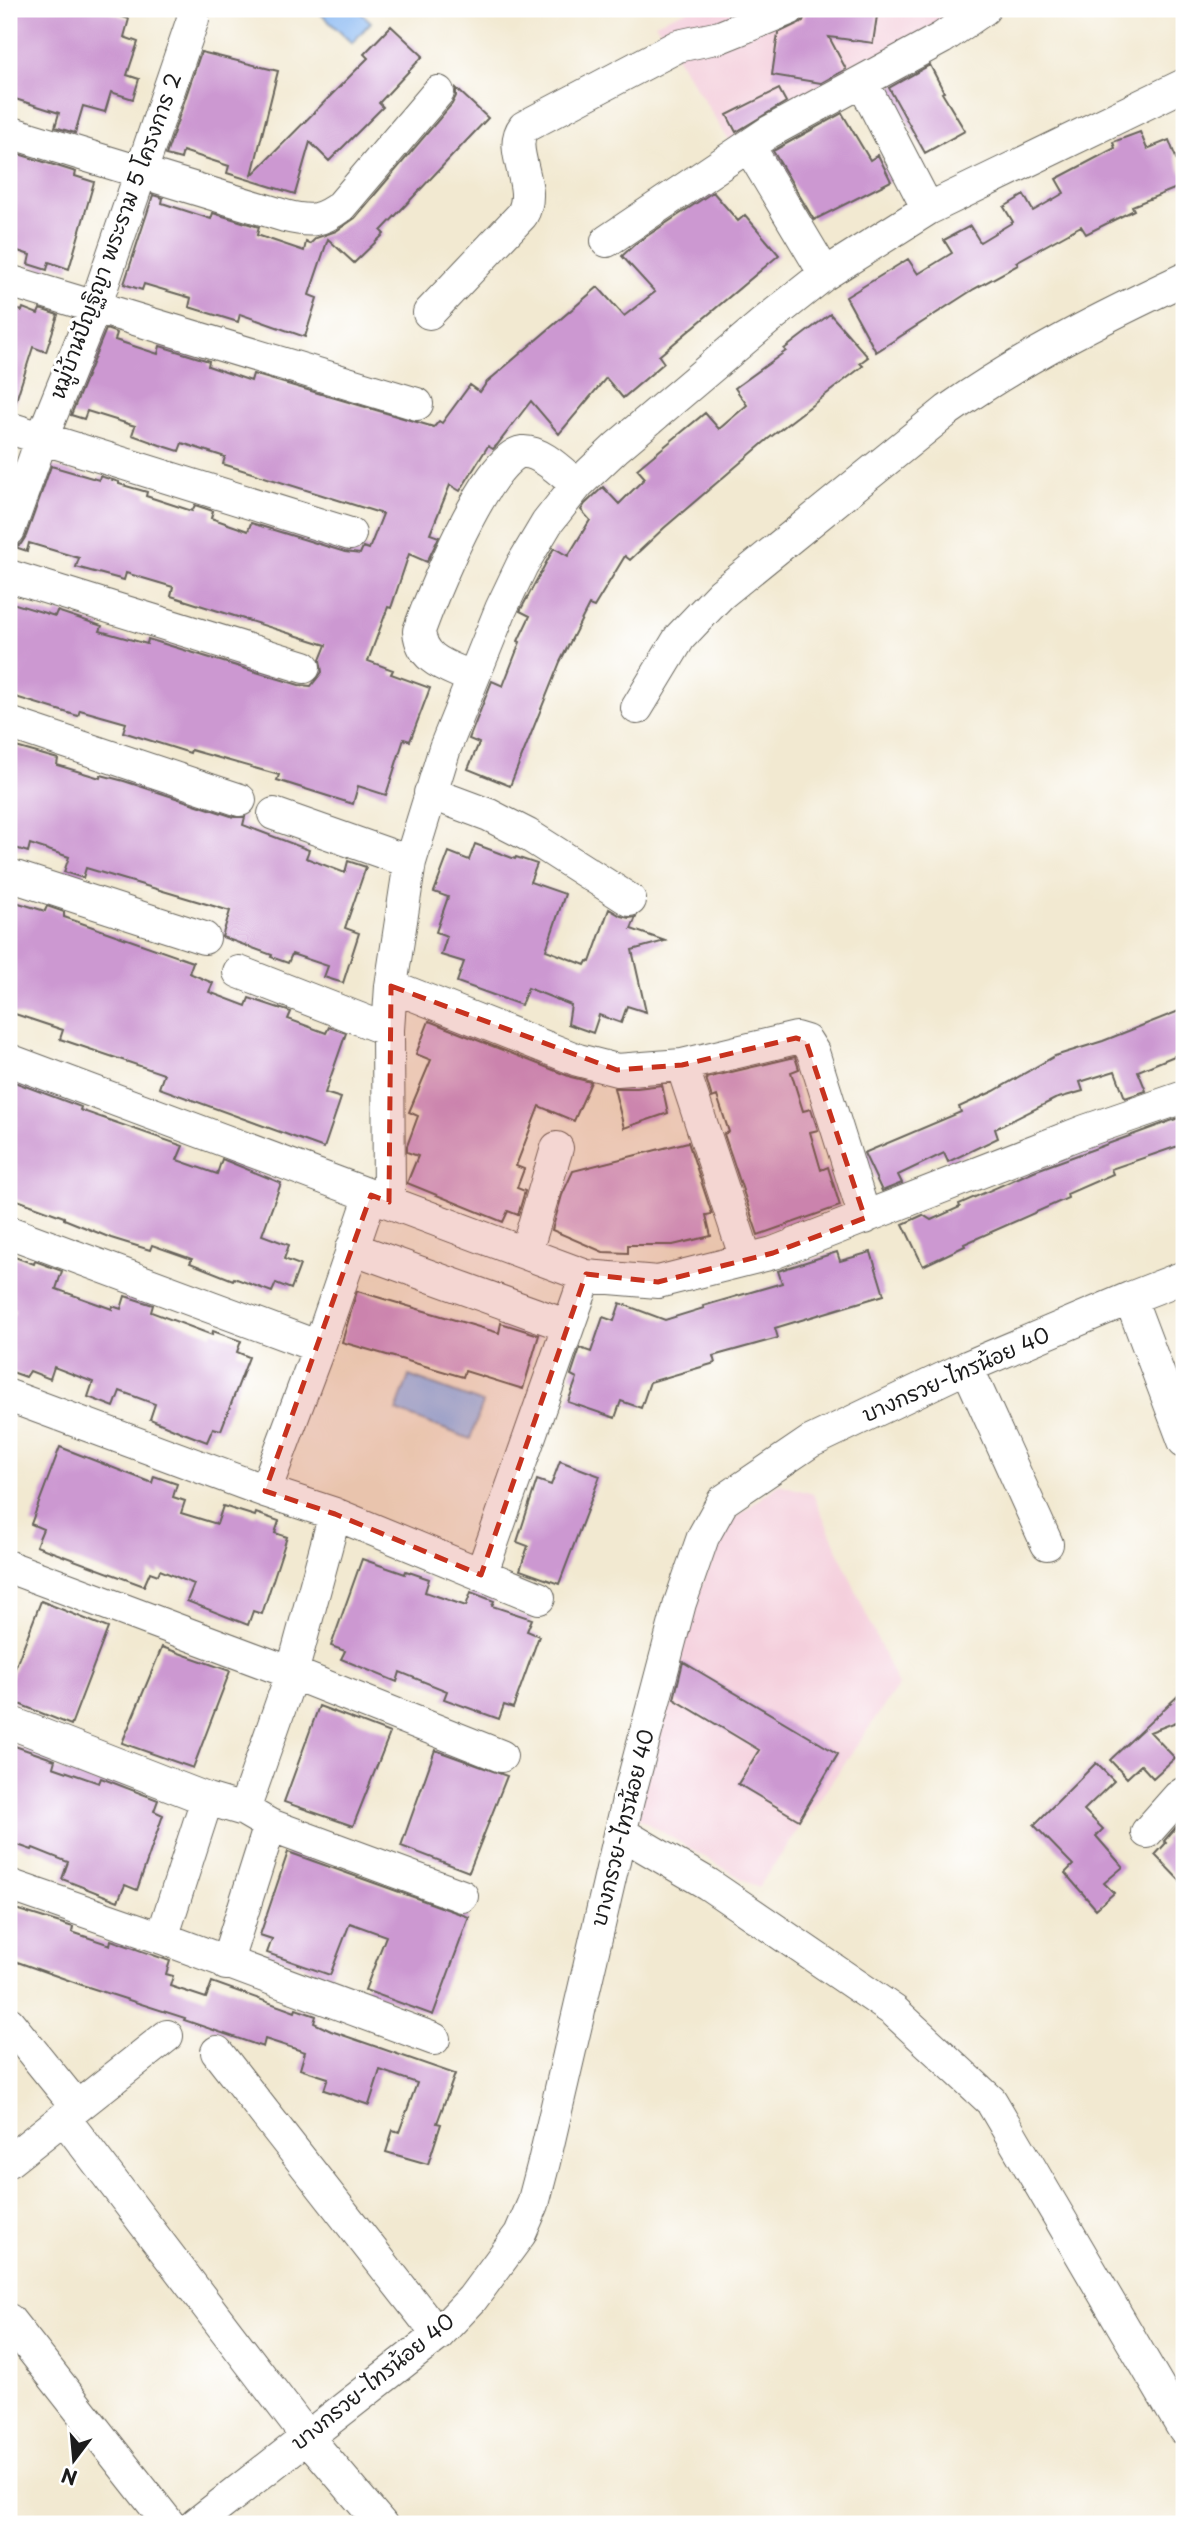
<svg xmlns="http://www.w3.org/2000/svg" width="1193" height="2533" font-family="'Playpen Sans','Playpen Sans Thai',sans-serif">
<style>
.built{fill:#f4cfdc}
.water{fill:#87b7f2;stroke:#526a87;stroke-width:2}
.building{fill:#cc98d1}
.lines{fill:none;stroke-linecap:round;stroke-linejoin:round}
.minor-casing{stroke:#67645b;stroke-width:34}
.minor{stroke:#fff;stroke-width:32}
.marked{fill:#c8321e;fill-opacity:0.2;stroke:#c8321e;stroke-width:5;stroke-dasharray:14 9;stroke-linejoin:round}
.labels{text-anchor:middle;stroke-width:6;stroke-linejoin:round;paint-order:stroke}
.street-label{font-size:21px;fill:#1c1c1c;stroke:#fff}
</style>
<rect width="100%" height="100%" fill="#fff"/>
<filter id="ink" filterUnits="userSpaceOnUse"><feTurbulence type="fractalNoise" baseFrequency=".0143" numOctaves="2"/><feDisplacementMap in="SourceGraphic" scale="14" xChannelSelector="R" yChannelSelector="G"/><feConvolveMatrix kernelMatrix="1 2 1 2 8 2 1 2 1" color-interpolation-filters="sRGB"/></filter>
<filter id="wash" filterUnits="userSpaceOnUse"><feTurbulence type="fractalNoise" baseFrequency=".00686" numOctaves="4" result="noise"/><feDisplacementMap in="SourceGraphic" scale="28" xChannelSelector="R" yChannelSelector="G"/><feGaussianBlur stdDeviation="1.57" result="paint"/><feColorMatrix in="noise" values="0 0 0 0 0 0 0 0 0 0 0 0 0 0 0 0 0 1.4 0 .05"/><feComposite in="paint" operator="in"/></filter>
<g filter="url(#wash)">
<rect width="100%" height="100%" fill="#f2e9d1"/>
<path class="built" d="M690 9H966L732 145 655 23Z
M779 1484 813 1494 898 1686 758 1888 633 1815 690 1612 729 1523Z"/>
<path class="water" d="M327 9H357L371 22 352 43 321 14Z
M409 1376 483 1403 470 1439 396 1411Z"/>
<g id="blocks">
<path class="building" d="M9 9H99L129 19 124 37 138 42 127 75 139 79 133 99 111 92 105 112 83 106 75 133 55 127 59 113 9 97Z
M807 9H878L873 43 829 37 846 69 821 83 772 75 778 33 803 21Z
M391 26 423 56 379 103 383 107 329 161 310 142 295 194 227 173 229 166 183 151 181 159 166 155 201 52 278 71 252 175 368 58 364 54Z
M930 65 944 92 942 93 965 131 925 153 889 88Z
M456 88 488 118 381 231 384 234 354 263 328 239 309 295 317 298 305 337 240 314 238 322 189 307 191 298 144 284 142 290 124 284 153 195 163 198 162 203 211 219 213 213 259 227 257 235 304 251 306 242 310 244 316 238 336 231 355 218 452 104 456 96Z
M779 89 786 102 736 132 727 115Z
M842 113 870 160 878 155 891 181 814 220 773 151Z
M1140 132 1147 149 1169 140 1184 179V185L1132 206 1134 210 1086 234 1081 226 1016 262 1018 265 974 289 876 352 846 297 908 259 918 274 952 253 944 240 970 226 980 242 1013 222 1004 207 1024 195 1033 211 1064 193 1056 179 1115 148 1113 142Z
M9 151 76 172 75 176 94 182 69 269 49 262 47 270 28 264 30 255 9 248Z
M713 192 738 221 745 215 779 255 659 356 664 363 623 398 606 378 559 434 531 401 497 445 493 449 488 446 460 491 450 485 430 534 439 537 427 562 409 554 391 608 388 607 368 661 393 670 391 674 430 688 410 741 404 739 386 795 358 786 353 804 277 780 279 775 191 750 190 753 123 732 126 723 80 710 78 716 9 695V602L55 616 57 611 102 626 100 631 147 644 148 639 299 685 311 686 322 672 320 660 326 645 171 596 173 587 126 573 124 580 76 567 79 558 29 543 27 551 15 547 21 544 26 536 51 466 99 480 100 476 119 482V484L147 492 146 496 192 511 195 505 213 511 211 518 248 531 251 523 345 552 360 554 363 547 369 549 383 514 223 464 225 457 182 443 179 451 160 445 132 435 135 426 87 411 84 419 71 415 106 329 117 333 115 340 158 354 160 346 209 361 208 366 251 381 253 374 434 427 439 421 442 423 470 385 480 392 487 382 598 287 624 316 655 292 622 256 635 244Z
M9 307 22 311 23 308 38 314 40 309 58 315 46 352 33 347 13 410 9 409Z
M830 314 868 357 860 363 863 366 768 439 664 528 630 560 625 556 594 607 589 605 560 662 510 786 468 769 479 743 469 739 492 681 503 686 520 642 518 641 530 616 520 611 554 548 568 556 590 520 581 510 585 504 603 487 619 504 645 478 637 469 705 413 719 429 747 405 735 388 786 351 784 349Z
M9 745 58 759 57 765 100 778 101 775 124 781 234 817H245L243 825 309 850 306 858 345 873 348 861 366 867 345 928 359 933 343 983 324 977 328 966 292 954 288 963 271 957 272 955 222 937 230 911 86 868 83 878 64 872 69 857 30 844 28 852 9 846Z
M475 844 515 859 516 857 537 864 530 882 565 894 546 950 585 965 587 961 590 962 609 909 621 916 629 918 636 917 631 929 665 941 632 950 646 1012 627 1006 621 1023 599 1015 593 1033 568 1024 571 1005 528 988 521 1005 457 982 464 962 441 955 447 936 436 932 448 897 434 892 449 852 469 860Z
M9 900 45 911 47 906 64 912V917L193 962 189 973 213 983 209 992 246 1006 249 998 291 1012 288 1019 326 1033 329 1027 346 1033 325 1093 341 1098 324 1148 159 1088 164 1074 60 1039 63 1030 9 1012Z
M1184 1009V1052L1138 1071 1146 1091 1125 1098 1115 1071 1080 1082 1083 1091 1055 1099 995 1129 998 1138 948 1162 944 1153 898 1175 902 1183 882 1191 864 1153 961 1112 959 1107 994 1091 1055 1056 1103 1041Z
M429 1021 571 1077 591 1082 574 1121 539 1106 516 1166 524 1169 517 1188 525 1191 518 1215 508 1211 503 1222 407 1183 418 1156 407 1152V1146L418 1116 409 1112 431 1060 416 1054Z
M795 1057 799 1069 791 1072 803 1111 811 1109 818 1130 810 1132 821 1170 828 1167 840 1206 758 1235 724 1134 729 1132 717 1096 712 1098 706 1078Z
M9 1080 81 1107 80 1110 183 1146 177 1160 217 1174 222 1159 281 1183 262 1235 289 1245 284 1259 300 1265 291 1289 276 1283 272 1292 234 1278 233 1280 190 1263 192 1259 152 1245 150 1250 111 1238 64 1219V1217L9 1197Z
M662 1085 668 1113 624 1128 614 1088H637Z
M1184 1116V1144L1111 1169 1113 1174 1067 1194 1068 1198 964 1244 965 1246 923 1266 903 1224 923 1215 931 1220 960 1207 959 1204 1034 1171Z
M688 1142 712 1214 706 1215 711 1236 673 1245H628V1253L603 1252 552 1230 562 1195 573 1171Z
M837 1252 840 1261 871 1252 884 1295 775 1328 778 1338 713 1356 715 1363 650 1382 641 1408 621 1401 615 1418 568 1402 577 1378 571 1375 580 1348 591 1352 603 1317 614 1321 620 1303 665 1320 704 1308 703 1306 782 1283 778 1271Z
M9 1255 34 1264 35 1261 62 1271 56 1289 112 1309V1306L121 1309 125 1296 153 1305 151 1312 212 1335 213 1331 241 1341 237 1352 249 1357 221 1430 213 1428 207 1442 181 1432 150 1419 155 1404 120 1391 114 1407 88 1397 93 1382 54 1367 50 1379 30 1371 26 1377 9 1371V1328L15 1310 9 1308Z
M357 1291 499 1333 501 1323 539 1335 523 1389 465 1371 463 1377 342 1342Z
M60 1447 152 1483 154 1476 177 1484 173 1497 185 1501 181 1513 217 1524 223 1506 255 1516 256 1513 279 1521 275 1533 287 1537 262 1614 253 1611 248 1625 187 1601 194 1584 160 1570 158 1575 150 1572 144 1586 36 1546 43 1529 31 1524Z
M560 1461 600 1476 559 1584 520 1570 528 1546 517 1542 537 1480 551 1485Z
M362 1559 405 1574 406 1571 429 1579 425 1592 466 1606 471 1592 494 1601 492 1606 532 1619 527 1631 539 1636 513 1708 504 1705 499 1719 444 1699 447 1691 400 1672 397 1682 341 1659 345 1651 331 1646Z
M41 1601 108 1628 71 1725 9 1700V1684Z
M162 1647 230 1671 193 1768 122 1743Z
M683 1662 838 1754 799 1820 738 1784 759 1750 674 1699Z
M1184 1690V1719L1150 1732 1175 1758 1153 1778 1141 1765 1127 1778 1110 1760Z
M319 1706 390 1733 353 1826 284 1802Z
M9 1744 55 1760 53 1767 99 1783 101 1778 158 1800 154 1811 163 1815 137 1890 125 1885 118 1901 62 1879 68 1862 33 1848 32 1850 9 1842Z
M435 1750 507 1776 469 1872 401 1846Z
M1096 1763 1114 1781 1084 1810 1103 1829 1096 1836 1123 1867 1104 1883 1114 1893 1096 1909 1065 1873 1073 1865 1034 1825Z
M1184 1818V1885L1155 1855 1166 1843 1164 1841Z
M288 1852 469 1917 433 2015 365 1990 386 1936 350 1923 330 1975 267 1953 272 1939 260 1935Z
M9 1907 73 1927 72 1932 110 1945 111 1940 170 1961 166 1974 173 1976 170 1986 206 1998 212 1982 295 2012 296 2009 316 2016 314 2023 331 2031 455 2074 437 2123 441 2124 428 2164 386 2152 393 2130 399 2132 417 2083 380 2070 369 2105 324 2090 328 2078 300 2069 305 2052 265 2039 263 2047 184 2020 185 2018 82 1985 9 1959Z"/>
</g>
</g>
<g filter="url(#ink)">
<use href="#blocks" fill-opacity="0" stroke="#67645b" stroke-width="2"/>
<g class="lines">
<g class="minor-casing">
<path id="minor" d="M869 95 928 209
M9 132 285 216C310 222 320 222 341 206L438 92
M757 160 825 274
M607 241 769 132 942 38 984 9
M9 281 417 404
M429 313 522 215C539 186 506 150 524 127L678 46 720 37 789 9
M9 428 350 534
M9 530 42 438 95 307 193 19 192 9
M9 576 304 667
M473 678C448 666 422 662 419 631 431 597 487 457 522 452 541 450 563 474 577 485
M637 708 680 637 721 594 948 410C1022 358 1103 317 1184 279
M9 723 240 800
M430 793 489 815 528 835 630 900
M274 814 410 862
M9 875 204 938
M239 972 388 1030
M391 986 578 1060 617 1070 682 1065 796 1038 806 1041 813 1052 865 1218
M9 1060 586 1276 658 1282 773 1253 1085 1131 1184 1097
M682 1065 746 1259
M389 1202 388 1030 391 986 410 862 445 748 501 609 522 565 547 523 577 485 617 447 767 320 825 274 928 209 1184 85
M9 1232 319 1347
M352 1248 568 1326
M526 1252 557 1148
M1130 1298 1184 1441
M967 1367 1047 1544
M9 1396 265 1491 335 1514 539 1598
M265 1491 319 1347 371 1195
M9 1567 292 1673 501 1756
M481 1575 586 1276
M9 1722 207 1799 244 1810 270 1825 462 1896
M244 1810 292 1673 335 1514
M1147 1832 1178 1797 1184 1793
M621 1833 708 1884 894 2011 991 2101 1184 2430
M9 1885 162 1938 434 2039
M162 1938 207 1799
M226 1964 270 1825
M9 2023 77 2107
M217 2052 438 2335
M64 2118 307 2437 381 2524
M9 2161 167 2036
M9 2320 169 2524
M196 2524 438 2335 472 2299 520 2234 533 2204 544 2162 628 1800 680 1603 703 1537 723 1501 810 1442 967 1367 1130 1298 1184 1277"/>
</g>
<use href="#minor" class="minor"/>
</g>
</g>
<path class="marked" d="M391 986 617 1070 682 1065 796 1038 806 1041 865 1218 773 1253 658 1282 586 1274 481 1575 335 1514 265 1491 371 1195 389 1202Z"/>
<g class="labels">
<g class="street-label">
<text transform="translate(116 236) rotate(-70)" y="7">หมู่บ้านปัญฐิญา พระราม 5 โครงการ 2</text>
<text transform="translate(956 1375) rotate(-24)" y="7">บางกรวย-ไทรน้อย 40</text>
<text transform="translate(623 1828) rotate(-76)" y="7">บางกรวย-ไทรน้อย 40</text>
<text transform="translate(373 2382) rotate(-39)" y="7">บางกรวย-ไทรน้อย 40</text>
</g>
</g>
<rect width="1193" height="2533" fill="none" stroke="#fff" stroke-width="35"/>
<g transform="translate(74 2460) rotate(196)" stroke="#ffffff" stroke-width="5" paint-order="stroke">
<path d="M0-5L12 26L0 18L-12 26Z" fill="#1c1c1c"/>
<text y="-10" font-size="19" font-weight="bold" text-anchor="middle" fill="#1c1c1c">N</text>
</g>
</svg>
